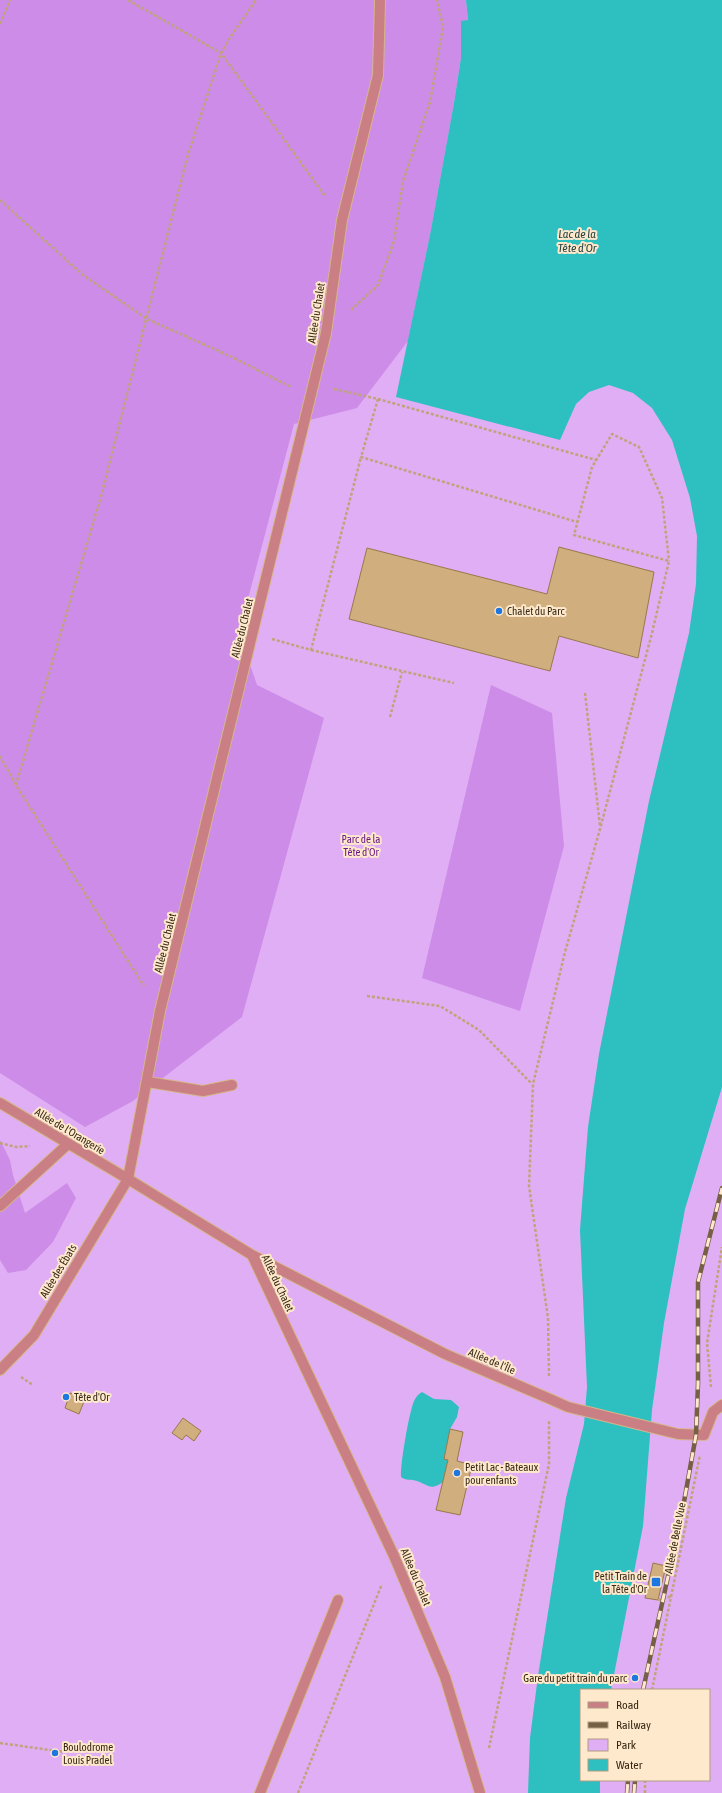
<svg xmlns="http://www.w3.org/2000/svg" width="722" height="1793" font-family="'Asap Condensed',sans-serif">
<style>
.green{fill:#e0aef5;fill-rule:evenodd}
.forest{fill:#cd8ce7}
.water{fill:#2ebfc0}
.building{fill:#d0ae7e;stroke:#99794a}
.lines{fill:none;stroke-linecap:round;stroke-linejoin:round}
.minor-casing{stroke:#d5b68b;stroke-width:12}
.path{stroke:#c0a37b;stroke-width:2.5;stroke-dasharray:3 2;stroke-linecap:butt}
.minor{stroke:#ca7f84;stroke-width:10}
.rail-casing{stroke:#756044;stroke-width:4.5}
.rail{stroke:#ffe9cc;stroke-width:3;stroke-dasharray:9;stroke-linecap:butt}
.poi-dot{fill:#1d77e1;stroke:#ffe9cc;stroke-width:1.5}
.labels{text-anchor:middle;stroke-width:4;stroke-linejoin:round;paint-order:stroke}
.street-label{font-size:11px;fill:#362815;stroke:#ffe9cc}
.poi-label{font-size:11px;fill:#362815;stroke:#ffe9cc;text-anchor:start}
.park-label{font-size:11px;fill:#6c1987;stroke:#ffe9cc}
.water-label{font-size:12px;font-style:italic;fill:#254242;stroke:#ffe9cc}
</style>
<rect width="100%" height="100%" fill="#fddaa8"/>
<path class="green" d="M0 0H722V1793H0ZM581 1690H709V1780H581Z"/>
<path class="forest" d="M0 0H466L468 21H461V58L454 103 430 235 408 341 357 408 294 424 239 633 257 685 324 718 242 1017 133 1101 85 1127 0 1073Z
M491 685 552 713 564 846 520 1011 422 978Z
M0 1140 10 1160 13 1175 25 1213 67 1183 76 1198 53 1242 26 1270 8 1273 0 1260Z"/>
<path class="water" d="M466 0H722V1087L685 1209 664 1323 652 1410 643 1526 611 1690H581V1780H600V1793H528L530 1738 538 1676 566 1498 584 1424 587 1387 580 1230 588 1127 599 1054 649 801 689 633 696 584 697 536 690 498 672 440 652 408 633 393 609 385 589 392 576 404 560 440 396 397 430 235 454 103 461 58V21L468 20Z
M422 1392 434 1399 451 1400 459 1407 457 1417 450 1429 444 1459 448 1460 443 1482C430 1491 429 1485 417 1481 411 1479 406 1481 401 1477 400 1465 409 1413 414 1401 416 1397 418 1394 422 1392Z"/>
<path class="building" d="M559 547 654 572 638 658 559 636 550 671 349 619 367 548 547 594Z
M70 1393 85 1399 79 1414 65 1408Z
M183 1418 201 1431 194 1441 186 1435 182 1440 172 1433Z
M450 1429 463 1432 457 1461 472 1465 460 1515 436 1510 448 1460 444 1459Z
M653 1563 666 1566 658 1600 645 1598Z"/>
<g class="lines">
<g class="minor-casing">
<path id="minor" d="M148 1082 203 1091 232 1085
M0 1103 128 1179 252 1255 394 1556 445 1677 480 1793
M0 1206 68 1144
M252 1255 445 1354 550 1399 568 1407 678 1434 704 1435 713 1412 722 1405
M0 1370 34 1335 128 1179 160 1011 326 333 342 220 378 75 380 0
M260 1793 338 1600"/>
</g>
<path class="path" d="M128 0 221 53 326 197
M0 24 10 0
M0 200 83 275 147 319 230 356 291 387
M351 310 378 285 394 241 403 181 430 102 443 27 437 0
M334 389 378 399 596 460
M378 399 361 457 577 522
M272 639 311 650 361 457
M311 650 454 683
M585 693 600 826
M390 717 402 672
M0 756 16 785 144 986
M16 785 102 493 187 158 221 53 231 36 256 0
M367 996 440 1006 479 1030 532 1084
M0 1143 16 1147 30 1146
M549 1376 548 1318 529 1186 533 1084 565 952 600 829 652 633 669 561 574 535 592 467 612 434 639 447 662 498 669 561
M21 1377 33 1385
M711 1387 707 1343 722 1247
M658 1600 672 1596
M652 1690 700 1455
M0 1743 64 1752
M489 1748 549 1464V1421
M298 1793 382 1584
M645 1793V1780"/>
<use href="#minor" class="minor"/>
<g class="rail-casing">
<path id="rail" d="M643 1690 682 1513 696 1435 698 1384V1282L722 1188
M627 1793 628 1780
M634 1793 635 1780"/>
</g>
<use href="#rail" class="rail"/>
</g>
<g class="poi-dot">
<circle cx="499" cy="611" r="4"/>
<circle cx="66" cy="1397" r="4"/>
<circle cx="457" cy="1473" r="4"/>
<rect x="651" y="1577" width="10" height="10" rx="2"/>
<circle cx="635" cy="1678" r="4"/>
<circle cx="55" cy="1753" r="4"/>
</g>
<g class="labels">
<g class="street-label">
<text transform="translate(316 313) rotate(-81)" y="4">Allée du Chalet</text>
<text transform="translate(242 628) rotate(-76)" y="4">Allée du Chalet</text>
<text transform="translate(165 943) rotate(-76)" y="4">Allée du Chalet</text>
<text transform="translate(70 1131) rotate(31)" y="4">Allée de l'Orangerie</text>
<text transform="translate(58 1271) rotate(-59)" y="4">Allée des Ébats</text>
<text transform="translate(278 1283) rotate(65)" y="4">Allée du Chalet</text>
<text transform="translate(492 1361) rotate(23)" y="4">Allée de l'Île</text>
<text transform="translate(675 1538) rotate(-79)" y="4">Allée de Belle Vue</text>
<text transform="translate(416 1577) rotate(67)" y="4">Allée du Chalet</text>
</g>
<g class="poi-label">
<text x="507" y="615">Chalet du Parc</text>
<text x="74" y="1401">Tête d'Or</text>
<text x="465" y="1471">Petit Lac - Bateaux<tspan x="465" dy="13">pour enfants</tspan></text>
<text x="647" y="1580" text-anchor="end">Petit Train de<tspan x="647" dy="13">la Tête d'Or</tspan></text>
<text x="627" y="1682" text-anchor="end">Gare du petit train du parc</text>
<text x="63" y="1751">Boulodrome<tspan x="63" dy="13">Louis Pradel</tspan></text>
</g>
<g class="park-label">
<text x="361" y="843">Parc de la<tspan x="361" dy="13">Tête d'Or</tspan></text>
</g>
<g class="water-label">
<text x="577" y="238">Lac de la<tspan x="577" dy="14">Tête d'Or</tspan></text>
</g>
</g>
<rect x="580" y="1689" width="130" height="92" fill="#ffe9cc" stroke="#af9c83"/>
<rect x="588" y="1702" width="20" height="6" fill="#ca7f84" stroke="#af9c83"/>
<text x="616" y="1709" font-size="12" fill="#362815">Road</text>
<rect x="588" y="1722" width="20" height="6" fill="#756044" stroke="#af9c83"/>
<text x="616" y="1729" font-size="12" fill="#362815">Railway</text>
<rect x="588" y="1739" width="20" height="12" fill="#e0aef5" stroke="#af9c83"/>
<text x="616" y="1749" font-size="12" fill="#362815">Park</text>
<rect x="588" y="1759" width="20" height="12" fill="#2ebfc0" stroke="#af9c83"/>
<text x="616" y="1769" font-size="12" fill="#362815">Water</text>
</svg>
